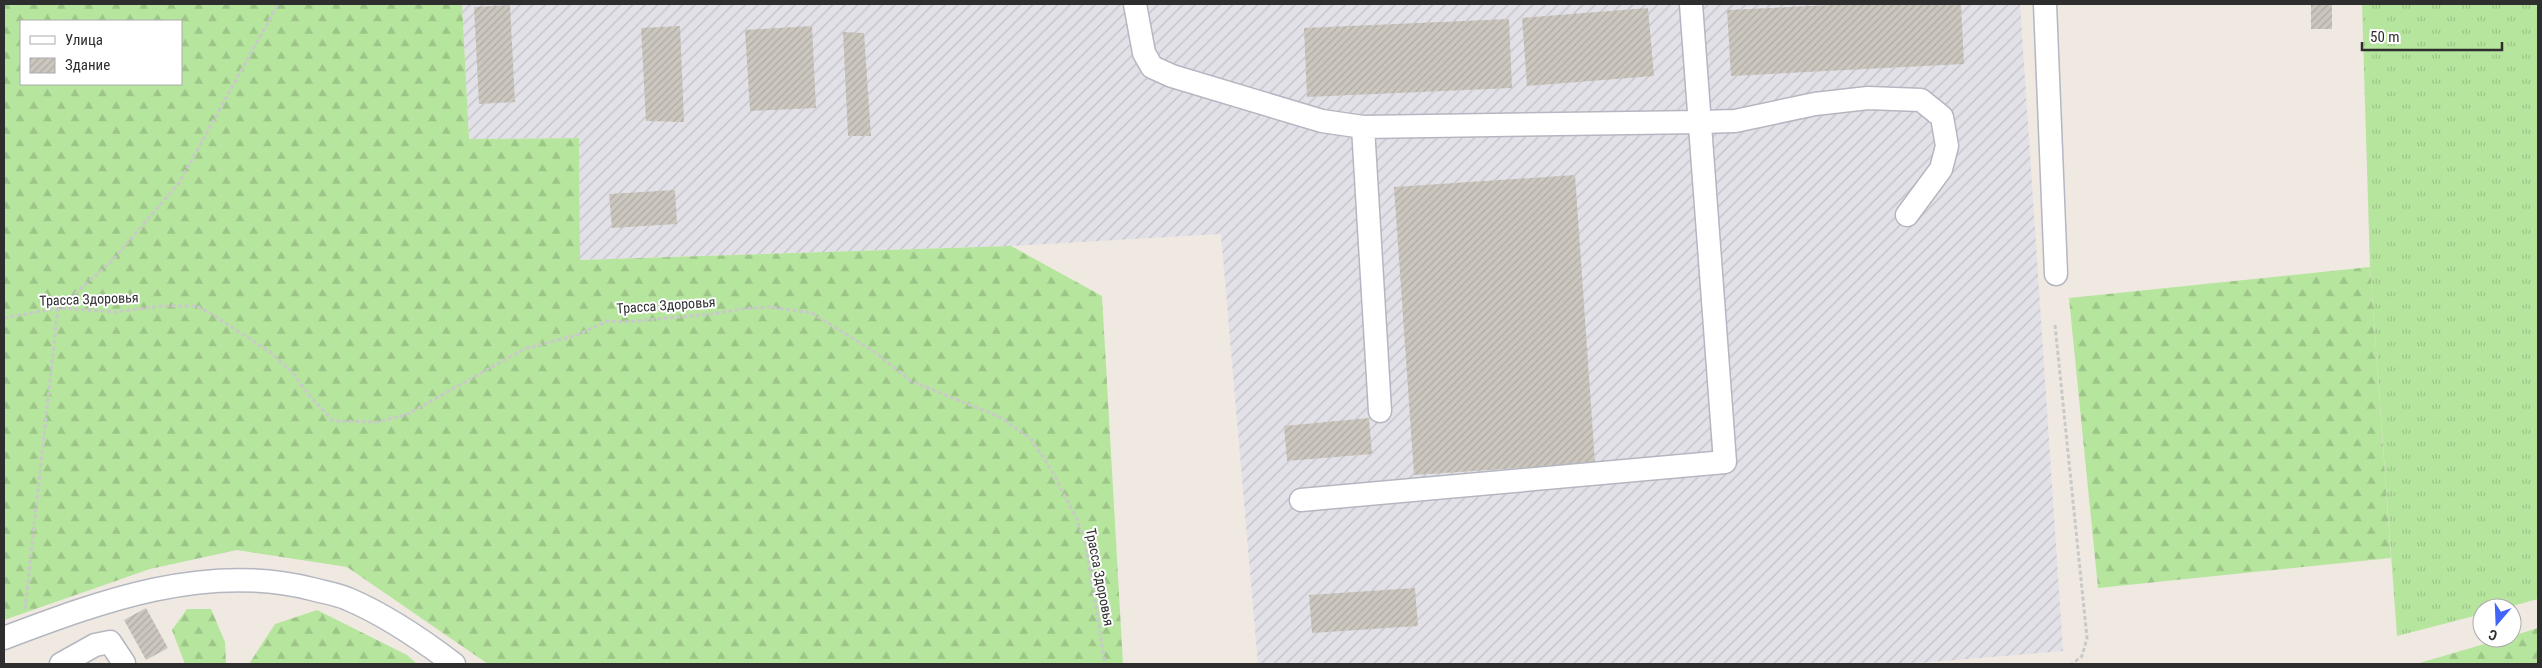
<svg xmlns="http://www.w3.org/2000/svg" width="2542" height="668" font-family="'Roboto Condensed',sans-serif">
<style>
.industrial{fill:url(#industrial-furrows)}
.grass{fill:url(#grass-tufts)}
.forest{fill:url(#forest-firs);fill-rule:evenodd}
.building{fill:url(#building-hatch)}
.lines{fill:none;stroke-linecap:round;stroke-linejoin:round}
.minor-casing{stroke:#b4b7c1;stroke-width:25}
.path{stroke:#c9c9c9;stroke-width:3;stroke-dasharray:4 2.5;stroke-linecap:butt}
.minor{stroke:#fff;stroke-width:22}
.labels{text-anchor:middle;stroke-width:4;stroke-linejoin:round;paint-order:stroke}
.street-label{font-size:14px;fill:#2e2e2e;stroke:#fff}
</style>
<defs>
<pattern id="industrial-furrows" width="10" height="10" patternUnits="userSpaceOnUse" patternTransform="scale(1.25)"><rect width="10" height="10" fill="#e3e1e8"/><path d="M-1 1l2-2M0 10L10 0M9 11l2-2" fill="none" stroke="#c3c1c7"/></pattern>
<pattern id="grass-tufts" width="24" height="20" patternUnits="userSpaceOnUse" patternTransform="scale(1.25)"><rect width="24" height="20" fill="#b6e59e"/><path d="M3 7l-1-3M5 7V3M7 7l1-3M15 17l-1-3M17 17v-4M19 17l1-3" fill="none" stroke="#9dc588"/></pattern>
<pattern id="forest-firs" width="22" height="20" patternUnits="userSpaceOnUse" patternTransform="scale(1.25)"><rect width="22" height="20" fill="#b6e59e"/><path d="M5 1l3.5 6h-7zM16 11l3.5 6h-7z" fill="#9dc588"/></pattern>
<pattern id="building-hatch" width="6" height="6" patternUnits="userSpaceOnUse" patternTransform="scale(1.25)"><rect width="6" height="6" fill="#cbc7bf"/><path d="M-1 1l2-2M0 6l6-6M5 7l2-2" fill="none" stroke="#afaba4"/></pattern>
</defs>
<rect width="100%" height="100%" fill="#efe9e1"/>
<path class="industrial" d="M462 4H2020L2063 651 1905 664H1258L1221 234 1011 246 580 260 579 138 469 139Z"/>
<path class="grass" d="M2362 4H2538V599L2505 608H2482V614L2397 636 2370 267Z"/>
<path class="forest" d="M4 4H462L469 139 579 138 580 260 1011 246 1102 296 1123 664H488L347 567 237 550 150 569 4 620ZM21 21H181V84H21Z
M2370 267 2391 558 2098 588 2069 298Z
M187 609H211L225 642 226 664H185L172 630Z
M317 610 407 655 417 664H249L275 624Z
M2538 628V664H2416L2505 638H2512V636Z"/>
<path class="building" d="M1851 4H1961L1964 64 1731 76 1727 10Z
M2311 4H2332V29H2311Z
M510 5 515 102 479 104 474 7Z
M1648 8 1654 76 1527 86 1522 18Z
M1509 19 1512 88 1307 97 1304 28Z
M680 26 684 122 646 121 641 28Z
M812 26 816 108 750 111 745 30Z
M843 32 864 33 871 136H848Z
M1575 175 1595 463 1414 475 1394 187Z
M675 190 677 224 612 228 609 194Z
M1369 418 1372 454 1287 461 1284 426Z
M1415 588 1418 626 1312 633 1309 595Z
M146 608 168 648 146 660 124 620Z"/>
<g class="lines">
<g class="minor-casing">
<path id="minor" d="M1135 4 1144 53 1152 67 1172 76 1322 121 1363 127 1700 122 1735 121 1815 104 1868 98 1921 100 1942 117 1947 146 1941 169 1907 215
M2045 4 2056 274
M1363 127 1380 411
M1301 500 1725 462 1691 4
M4 638C102 601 206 562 312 589 323 592 337 594 348 599 386 615 421 639 454 664
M61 664 95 645 110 642 124 663"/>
</g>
<path class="path" d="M4 318 58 308 115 312 162 306H196L210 313 270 352 292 372 308 394 333 421 378 422 408 414 524 349 577 335 607 321 624 322 712 314 740 309 771 307 812 313 876 353 911 381 1000 417 1030 438 1048 464 1077 519 1086 547 1105 664
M2055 325 2087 638 2082 656 2072 664
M25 609 58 308 110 263 179 183 278 4"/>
<use href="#minor" class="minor"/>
</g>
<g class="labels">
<g class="street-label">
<text transform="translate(89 299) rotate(-2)" y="5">Трасса Здоровья</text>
<text transform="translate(666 305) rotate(-4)" y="5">Трасса Здоровья</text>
<text transform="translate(1100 577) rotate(79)" y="5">Трасса Здоровья</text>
</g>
</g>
<rect width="2542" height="668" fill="none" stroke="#2e2e2e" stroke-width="10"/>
<rect x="20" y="20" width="162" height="65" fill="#ffffff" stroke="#ababab"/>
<rect x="30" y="36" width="25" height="8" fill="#ffffff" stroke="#ababab"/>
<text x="65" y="45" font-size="15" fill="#2e2e2e">Улица</text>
<rect x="30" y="58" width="25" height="15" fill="url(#building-hatch)" stroke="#ababab"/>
<text x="65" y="70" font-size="15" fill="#2e2e2e">Здание</text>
<g transform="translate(2497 623) rotate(199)"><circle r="24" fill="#ffffff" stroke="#ababab"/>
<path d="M0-4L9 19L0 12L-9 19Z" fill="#4264fb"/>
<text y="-8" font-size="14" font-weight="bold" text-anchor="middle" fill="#2e2e2e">С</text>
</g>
<path d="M2362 42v8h140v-8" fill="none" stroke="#2e2e2e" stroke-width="2.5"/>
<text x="2370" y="42" font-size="15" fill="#2e2e2e" stroke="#ffffff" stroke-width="4" paint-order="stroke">50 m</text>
</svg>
